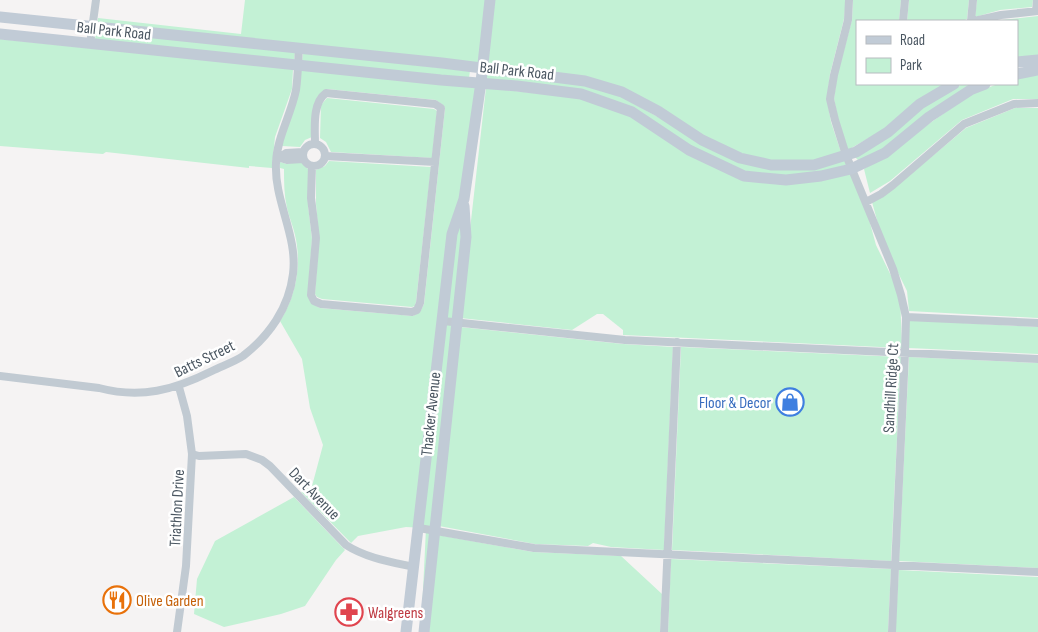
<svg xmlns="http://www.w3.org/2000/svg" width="1038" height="632" font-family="'Sofia Sans Condensed',sans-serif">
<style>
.green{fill:#c3f1d5}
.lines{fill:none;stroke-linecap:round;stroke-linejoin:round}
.street{stroke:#c1cad2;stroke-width:8}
.secondary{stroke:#c1cbd6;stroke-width:11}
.labels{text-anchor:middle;stroke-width:5;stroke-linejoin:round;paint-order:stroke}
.street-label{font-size:16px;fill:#4a5661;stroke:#fff}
.shop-label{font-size:16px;fill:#366cbe;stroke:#fff;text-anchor:end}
.food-label{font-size:16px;fill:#c56008;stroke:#fff;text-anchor:start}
.health-label{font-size:16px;fill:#be3a42;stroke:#fff;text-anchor:start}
</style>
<rect width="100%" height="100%" fill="#f5f3f3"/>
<path class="green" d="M245 0H486L481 63 97 23 98 18 241 34Z
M494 0H846L844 19 830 74 827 99 831 122 841 152 814 161H771L741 154 704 137 623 88 488 64Z
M853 0H901L899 21H857V84H946L886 128 848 150 838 119 834 99 837 76 852 20Z
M909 0H969L967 19 962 21H907Z
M977 0H1033L1032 7 1000 10 975 17Z
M1038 16V56L1017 58V21H992Z
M96 31 295 52 294 61 95 40Z
M0 39 293 69 292 89 275 137 272 168 249 166V168L106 152 103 154 0 146Z
M303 53 470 71 469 78 302 61Z
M301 70 478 87 421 632 426 528 406 527 358 536 351 543 301 492 312 486 323 445 310 408 302 359 280 321C296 296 302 264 295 235 293 226 289 217 287 208 284 195 284 182 284 169L280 168V162L287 164 301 161 308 169V205L312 239 308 294 311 303 320 308 413 316 420 312 424 304 445 108 443 105 436 100 327 89C309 97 313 121 312 137L305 140 300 147 282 146Z
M487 73 584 85 620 96 739 162 845 160 850 164 820 172 786 176 745 172 690 146 634 108 487 79Z
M1038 75V99H1013L962 120 890 181 870 193 864 169 973 93 998 84H1017V78Z
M962 84H972L883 149 860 162 855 157 922 108Z
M486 88 580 98 631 116 743 181 856 172 876 245 900 294 902 348 623 335V330L603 314H597L572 330 460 318Z
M327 98 434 109 437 111 432 158 331 152 326 142 320 138 321 105Z
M1015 108H1038V318L909 311 907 291 883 242 872 202 894 188 966 128Z
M329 161 431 167 416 302 415 306 412 307 322 299 317 297 315 294 319 239 316 204V170L325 166Z
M909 320 1038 327V354L909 348Z
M460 327 623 344 673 347 664 550 611 547 593 543 588 546 535 544 439 526Z
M681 347 901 357 891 561 672 550Z
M909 357 1038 363V568L899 561Z
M294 497 345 550 336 560 305 606 281 614 224 627 194 614 197 579 215 541Z
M438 535 533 552 621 556 662 594 660 632H429Z
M671 559 891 569 888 632H668Z
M899 570 1038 577V632H895Z"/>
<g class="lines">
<path class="street" d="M849 0 848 20 834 75 830 99 835 120 846 155 893 269 901 295 906 317 905 353 892 632
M1036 11 1037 0
M903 21 905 0
M971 21 973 0
M974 21 1001 15 1038 11
M90 44 96 0
M303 155a11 11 0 1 1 22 0a11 11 0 1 1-22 0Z
M325 156 435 162
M277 157 287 160 303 159
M280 157 286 153 303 152
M312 166 311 198 316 238 311 295 314 301 321 304 412 312 417 310 420 303 441 108 435 104 326 93C312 103 315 128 315 144
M866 202 881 194 893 185 964 124 1014 104 1038 103
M906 317 1038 323
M443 321 625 340 1038 359
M0 376 99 388C141 399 174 390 212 371 222 366 234 362 243 356 269 336 289 308 293 274 298 236 274 201 276 163 277 137 291 115 296 90 298 76 298 62 299 48
M192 454 199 456 246 454 262 460 270 466 346 545C366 558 391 562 414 567
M419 528 534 548 1038 572
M177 632 186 566 192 454 187 416 179 387
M664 632 677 342"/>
<path class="secondary" d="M0 17 442 63 585 81 622 92 658 111 702 140 740 158 771 165H814L856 152 888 132 920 104 954 84
M0 34 441 80 517 86 581 94 632 112 689 150 744 176 786 180 821 176 851 169 885 153 929 117 972 89 985 84
M1017 62 1038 60
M1017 74 1038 70
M406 632 452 234 464 199 481 82 490 0
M424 632 466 237 464 206"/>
</g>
<defs>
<g id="shop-ring" transform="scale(1.4375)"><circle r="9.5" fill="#fff" stroke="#3f7fe0" stroke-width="1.5"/><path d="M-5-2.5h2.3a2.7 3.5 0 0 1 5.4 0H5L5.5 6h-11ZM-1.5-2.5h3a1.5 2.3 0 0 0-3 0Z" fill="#3f7fe0"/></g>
<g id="restaurant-ring" transform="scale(1.4375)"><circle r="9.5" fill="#fff" stroke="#e8710a" stroke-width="1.5"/><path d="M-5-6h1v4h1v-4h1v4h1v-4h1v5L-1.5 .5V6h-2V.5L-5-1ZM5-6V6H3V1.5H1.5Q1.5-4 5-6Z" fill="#e8710a"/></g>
<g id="pharmacy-ring" transform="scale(1.4375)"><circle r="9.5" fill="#fff" stroke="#e0444e" stroke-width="1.5"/><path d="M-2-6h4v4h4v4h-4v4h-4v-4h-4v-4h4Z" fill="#e0444e"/></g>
</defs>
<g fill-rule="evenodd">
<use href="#shop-ring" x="790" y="402"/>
<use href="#restaurant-ring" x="117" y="600"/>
<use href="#pharmacy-ring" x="349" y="612"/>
</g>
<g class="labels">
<g class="street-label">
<text transform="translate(114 30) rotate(6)" y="6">Ball Park Road</text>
<text transform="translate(517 70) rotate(6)" y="6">Ball Park Road</text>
<text transform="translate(204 358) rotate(-26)" y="6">Batts Street</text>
<text transform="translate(890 388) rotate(-87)" y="6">Sandhill Ridge Ct</text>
<text transform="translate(430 414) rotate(-84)" y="6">Thacker Avenue</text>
<text transform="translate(315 493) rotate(46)" y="6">Dart Avenue</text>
<text transform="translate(176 508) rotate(-87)" y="6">Triathlon Drive</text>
</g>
<g class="shop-label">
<text x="771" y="408">Floor &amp; Decor</text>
</g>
<g class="food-label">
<text x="136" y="606">Olive Garden</text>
</g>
<g class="health-label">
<text x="368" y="618">Walgreens</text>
</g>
</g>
<rect x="856" y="20" width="162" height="65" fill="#ffffff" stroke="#b7bbc0"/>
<rect x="866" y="36" width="25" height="8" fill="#c1cbd6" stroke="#b7bbc0"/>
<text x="900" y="45" font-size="15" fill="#4a5661">Road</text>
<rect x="866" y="58" width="25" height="15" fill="#c3f1d5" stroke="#b7bbc0"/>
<text x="900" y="70" font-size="15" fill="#4a5661">Park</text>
</svg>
